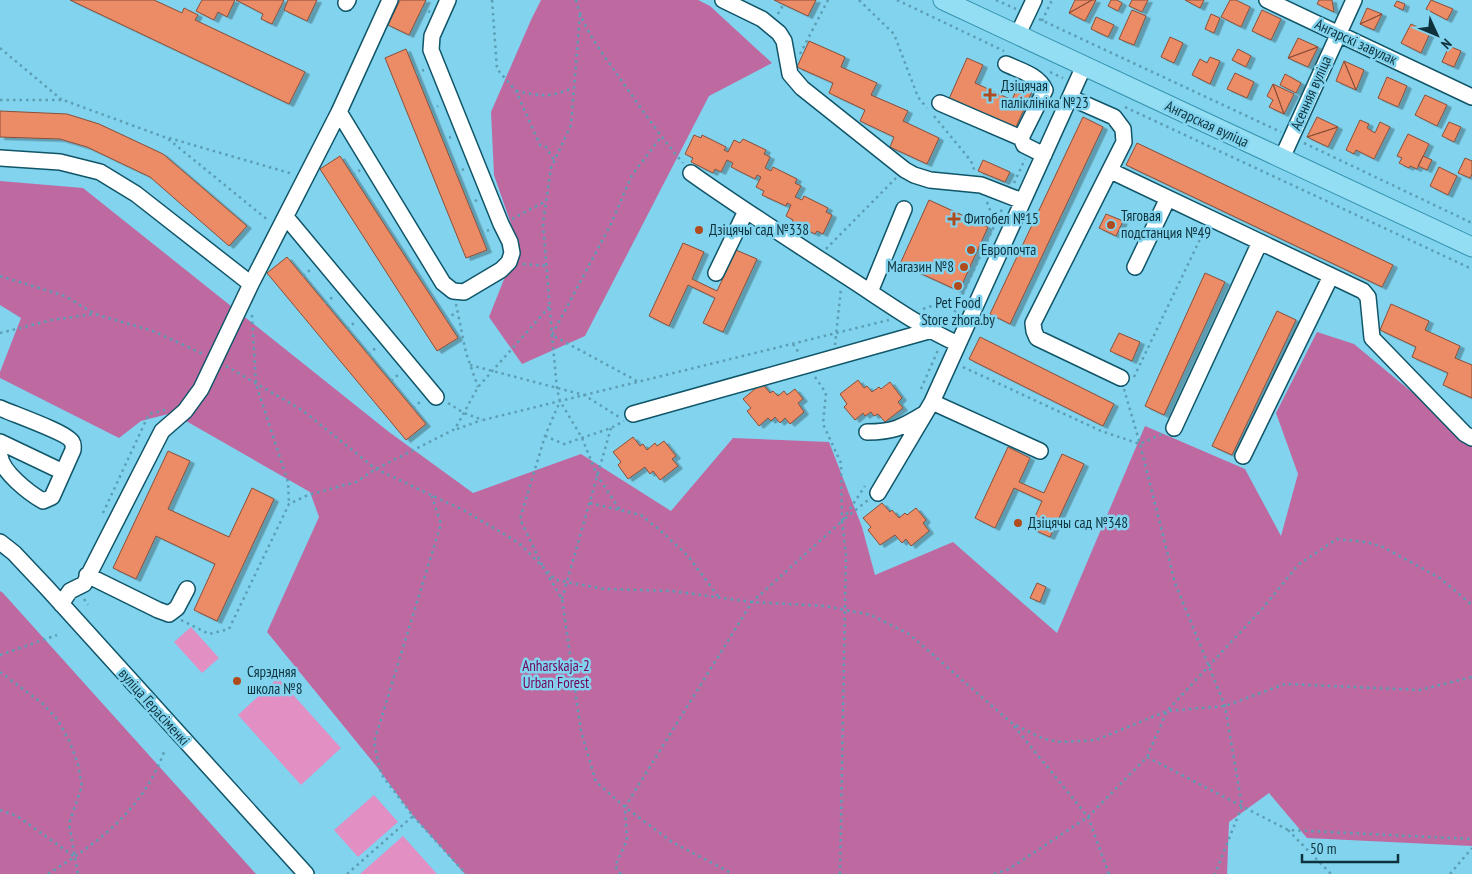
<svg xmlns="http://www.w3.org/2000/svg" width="1472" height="874" font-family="'PT Sans Narrow',sans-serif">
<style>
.green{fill:#e28fc4}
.forest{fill:#bf69a1}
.building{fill:#ec8c66;stroke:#8b4f38;filter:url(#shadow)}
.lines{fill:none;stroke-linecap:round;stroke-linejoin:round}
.minor-casing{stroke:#105568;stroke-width:18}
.major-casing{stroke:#3794af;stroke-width:21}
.path{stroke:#5c9fb5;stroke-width:2.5;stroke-dasharray:2.5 4;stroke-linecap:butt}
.minor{stroke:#fff;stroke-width:15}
.major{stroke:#94def4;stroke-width:19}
.poi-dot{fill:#b04b1e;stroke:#81d3ee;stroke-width:2}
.labels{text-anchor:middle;stroke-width:5;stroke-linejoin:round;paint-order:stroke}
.street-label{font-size:15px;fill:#0e323c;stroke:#81d3ee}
.poi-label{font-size:15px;fill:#0e323c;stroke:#81d3ee;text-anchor:start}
.park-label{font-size:15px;fill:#730358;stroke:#81d3ee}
</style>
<defs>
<filter id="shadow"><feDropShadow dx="4.5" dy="2.5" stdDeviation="0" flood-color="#0004"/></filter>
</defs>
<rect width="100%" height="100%" fill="#81d3ee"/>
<path class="green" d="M191 627 219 658 202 673 174 642Z
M278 678 341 748 301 785 238 715Z
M374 795 398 822 358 857 334 830Z
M403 836 437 874H360Z"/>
<path class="forest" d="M541 0H698L710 6 772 63 709 96 585 336 522 364 489 317 518 244 494 175 491 112 531 20Z
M0 181 83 188 389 432 473 493 581 454 671 511 733 438 829 442 862 527 875 575 953 542 1057 633 1145 426 1245 469 1281 536 1298 474 1276 413 1317 332 1354 344 1472 442V846L1307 838 1269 793 1229 822 1227 874H465L413 816 377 767 267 632 319 517 310 492 172 413 141 421 119 438 0 378V372L21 318 0 305Z
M0 591 3 593 256 874H0Z"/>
<path class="building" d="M70 0H154L182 13 184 8 198 15 195 20 305 72 289 104Z
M202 0H235L227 17 218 12 214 20 196 11Z
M236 0H284L272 24 261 19 263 14Z
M288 0H317L307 21 284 10Z
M400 0H426L409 35 388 25Z
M774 0H816L808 16Z
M1075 0H1092L1069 13Z
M1092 0H1096L1085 21 1069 13Z
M1111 0H1117L1122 3 1118 11 1108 6Z
M1132 0H1148L1142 12 1129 6Z
M1185 0H1204L1200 8Z
M1230 0H1236L1250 7 1241 27 1221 17Z
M1319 0H1332L1334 12 1317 4Z
M1431 0 1453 9 1447 20 1426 9Z
M1397 1 1405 4 1403 10 1394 6Z
M1367 8 1382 14 1360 24Z
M1132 10 1146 16 1134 45 1119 39Z
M1262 10 1281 19 1271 40 1252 31Z
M1211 14 1220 18 1214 33 1205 29Z
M1382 14 1374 30 1360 24Z
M1096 17 1114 25 1108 37 1091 29Z
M1411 24 1430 33 1421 53 1401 43Z
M1170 37 1183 43 1174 63 1161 57Z
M1298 38 1318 47 1288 58Z
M809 41 845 57 841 67 877 83 871 95 908 111 903 121 939 138 927 164 890 147 894 137 860 121 865 110 829 93 833 83 797 67Z
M1449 46 1461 51 1454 67 1442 62Z
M1318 47 1308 67 1288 58Z
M406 49 487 250 466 258 385 58Z
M1238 49 1251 56 1246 67 1232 60Z
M1210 57 1220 61 1210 84 1192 75 1200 59 1207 63Z
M967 58 983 65 975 83 1012 100 1019 83 1033 89 1015 129 949 99Z
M1344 61 1356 90 1336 81Z
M1344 61 1364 70 1356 90Z
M1235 73 1254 82 1247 98 1227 89Z
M1285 74 1301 83 1296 93 1280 85Z
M1387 77 1407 86 1398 107 1378 98Z
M1273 84 1294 94 1284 114Z
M1273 84 1284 114 1269 107 1273 100 1267 96Z
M1425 95 1447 105 1437 126 1415 115Z
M0 111 67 114 99 124 163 154 247 226 229 246 150 177 87 147 60 139 0 137Z
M1083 117 1103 127 1010 324 990 314Z
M1317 117 1338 127 1307 137Z
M1360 120 1369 124 1367 128 1375 133 1380 122 1390 127 1374 159 1356 150 1354 154 1346 150Z
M1449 122 1461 127 1454 142 1442 136Z
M1338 127 1328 147 1307 137Z
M1408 134 1429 144 1417 169 1410 166 1409 168 1399 163 1402 158 1397 156Z
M694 135 701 138 702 135 726 147 724 150 728 152 734 140 740 143 743 139 766 150 764 154 770 157 765 168 771 171 773 167 797 179 795 183 801 186 795 197 802 200 804 196 828 208 826 212 832 215 823 234 817 231 815 234 792 223 793 220 786 216 791 205 787 203 786 206 762 195 764 191 756 187 761 177 757 175 755 179 731 167 733 163 727 160 721 172 715 169 713 173 691 162 693 158 685 154Z
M1137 143 1393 265 1382 287 1126 165Z
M340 156 458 338 437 351 320 169Z
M1423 156 1432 160 1427 170 1418 166Z
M1465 158 1472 161V174L1470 178 1458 173Z
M983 160 1010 172 1005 182 978 171Z
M1439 167 1457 176 1448 195 1430 186Z
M929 200 988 227 959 291 900 264Z
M1106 214 1123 221 1116 236 1099 228Z
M683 243 704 252 692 279 717 291 736 250 757 259 723 332 703 323 715 298 688 285 669 326 649 316Z
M287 257 426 424 406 440 267 273Z
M1205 273 1225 282 1164 415 1145 406Z
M1391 304 1429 321 1425 330 1460 346 1455 358 1472 365V398L1443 385 1448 373 1412 357 1416 347 1380 330Z
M1277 311 1296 320 1232 455 1212 446Z
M1119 333 1140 342 1132 361 1110 351Z
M980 337 1114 404 1103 426 969 359Z
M858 380 864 388 867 386 872 392 879 387 881 389 890 382 902 398 898 402 903 408 885 422 878 414 874 416 871 412 865 416 863 413 855 420 844 407 847 404 840 394Z
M762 383 770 393 773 391 778 396 784 391 787 395 795 389 803 399 798 403 804 412 790 424 785 418 780 423 775 417 771 421 768 418 759 426 747 411 751 408 743 399Z
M633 437 640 446 643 444 647 450 655 443 657 446 664 441 676 456 672 459 678 466 660 480 653 471 650 474 645 467 628 479 618 465 621 462 613 452Z
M1008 447 1030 458 1019 482 1044 493 1062 454 1084 464 1050 537 1030 528 1042 501 1014 488 995 528 975 518Z
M168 451 190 461 168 509 229 537 252 488 274 499 217 621 194 610 215 564 156 536 136 579 113 568Z
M882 503 890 512 892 510 899 518 905 513 907 515 916 508 926 520 923 523 929 531 911 546 906 539 902 543 895 535 880 545 868 530 871 527 863 518Z
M1037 583 1046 587 1040 602 1030 598Z"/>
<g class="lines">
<g class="minor-casing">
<path id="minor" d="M723 0 762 19 779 33 784 41 790 74 802 88 905 170 914 175 930 180 981 185 1022 201
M1267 0 1472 97
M346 3 348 0
M1018 34 1034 0
M1006 64C1021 71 1038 75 1045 90L1021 138 1024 145 1044 155
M1071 98 1114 117 1123 129 1124 142 1033 323 1034 331 1037 338 1121 378
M940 103 1021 138
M339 112 443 283 453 291 464 292 501 270 509 262 512 253 510 242 501 224 431 50 432 36 448 0
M0 158 60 162 100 172 136 194 251 284
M1282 158 1354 0
M1111 171 1363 291 1368 297 1372 338 1465 434 1472 438
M691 173C740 208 791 240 841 273 879 297 916 325 958 344
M286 217 436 397
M1135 267 1168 198
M716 273 746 211
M870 292 904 209
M932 402 1040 451
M0 408C13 414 68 433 72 442 74 445 73 447 73 450L52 497 43 501C29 493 2 472 0 456
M633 414 932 330
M1174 428 1260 242
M867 432C893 432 901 428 924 414
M0 442 63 472
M1243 456 1331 276
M878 493 932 402 1084 66
M0 542 14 553 47 588 306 874
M87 575 158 610 169 614 177 608 187 589
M61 604 70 591 84 584 162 431 185 411 201 389 251 284 339 112 390 0"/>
</g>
<g class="major-casing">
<path id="major" d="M943 0 1472 247"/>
</g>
<path class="path" d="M492 0 497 69 516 91 540 145 546 147 554 160
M576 0C583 30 604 55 621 80 641 108 660 136 683 163
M859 0 894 34 918 97 927 108
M897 0 1004 51
M996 0 1016 9
M422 9 430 12
M778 14 783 5
M580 15 571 125 551 168 543 223 552 335 557 389 560 401 582 438 597 475 620 510
M1039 19 1281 132
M1042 21 1052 0
M0 48 62 100
M800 54 828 0
M1050 72 1063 78
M416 73 424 70
M516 91C541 96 548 98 573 88
M0 100H63L167 138 269 221
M1125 107 1472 269
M431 109 438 106
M934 116 971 161 975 172
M169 138 293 174
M443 140 451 137
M1304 143 1472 223
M456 173 464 169
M353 175 360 170
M1014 183 1025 159
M987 202 995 223
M469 204 477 200
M512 219 546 201
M481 233 489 230
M826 249 896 178
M523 264 547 266
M0 276 65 296 95 314 153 331 203 354
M303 276 311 269
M325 303 334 296
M456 304 466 353 478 387
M923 309 962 295
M252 315 256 384 288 482 289 504
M446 319 457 312
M949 324 1003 207
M347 329 355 322
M0 333 52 320 94 314
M793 344 799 353
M835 345 841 288
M368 354 377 347
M470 365 584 395 619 417
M226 366 302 410 376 469 465 511 519 543 556 580 604 589 672 591 752 602 825 606 871 615 909 634 1013 724 1044 739 1061 742 1096 740 1167 711 1225 706 1285 684 1420 690 1472 677
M963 367 1101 431 1140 444 1164 433
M815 377 826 393 823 424 841 463 842 521
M1134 377 1204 231
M391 381 399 374
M637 381 552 335 611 224 632 175 661 137
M921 389 938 350
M1124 389 1140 444 1175 583 1225 706 1242 806 1215 874
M448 403 464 413 483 420 889 320
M413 408 421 401
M457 429 482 420
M545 436 564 444 611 428 624 421
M590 503 641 515 662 532 688 556 718 596
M103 513 149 414 165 410
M542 565 520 519 545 436 560 401
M546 572 562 599 581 731 596 782 625 807 672 842 733 874
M84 599 88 605
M562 599 611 428
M181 620 209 634 229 629 289 504 308 495 356 482 376 469 455 429 478 387 550 306
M0 655 57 635
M0 672 42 703 57 719 69 740 78 764 82 786 69 824 78 874
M1014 726 1088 817 1109 874
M1147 757 1288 830 1472 839
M0 810 17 816 75 857
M413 816 466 874
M1288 830 1331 874
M48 874C99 842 142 811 164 752
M347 874 413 816 381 774 374 742 441 524 432 496
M621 874 615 866 627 840 625 807 752 602 842 521 865 486
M840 874 846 555 842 521 868 500
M994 874 1009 869 1088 817 1147 757 1167 711 1262 609 1299 564 1337 539 1366 542 1383 547 1440 578 1472 605
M1450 874 1472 848"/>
<use href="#minor" class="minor"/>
<use href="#major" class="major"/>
</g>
<g class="poi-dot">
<path d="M987.5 87.5h5v5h5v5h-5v5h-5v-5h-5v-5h5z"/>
<path d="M951.5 211.5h5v5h5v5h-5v5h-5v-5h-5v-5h5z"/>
<circle cx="1111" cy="225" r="5"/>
<circle cx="699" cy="230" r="5"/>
<circle cx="971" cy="250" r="5"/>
<circle cx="964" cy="267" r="5"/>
<circle cx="958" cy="286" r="5"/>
<circle cx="1018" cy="523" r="5"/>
<circle cx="237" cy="681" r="5"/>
</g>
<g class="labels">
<g class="street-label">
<text transform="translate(1356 42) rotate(25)" y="5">Ангарскі завулак</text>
<text transform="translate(1311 93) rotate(-66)" y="5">Асенняя вуліца</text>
<text transform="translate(1207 124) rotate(25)" y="5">Ангарская вуліца</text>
<text transform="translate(154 707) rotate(48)" y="5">вуліца Герасіменкі</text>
</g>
<g class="poi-label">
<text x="1001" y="91">Дзіцячая<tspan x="1001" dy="17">паліклініка №23</tspan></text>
<text x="1121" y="221">Тяговая<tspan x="1121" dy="17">подстанция №49</tspan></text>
<text x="964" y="224">Фитобел №15</text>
<text x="709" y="235">Дзіцячы сад №338</text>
<text x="981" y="255">Европочта</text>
<text x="954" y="272" text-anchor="end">Магазин №8</text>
<text x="958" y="308" text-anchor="middle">Pet Food<tspan x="958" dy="17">Store zhora.by</tspan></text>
<text x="1028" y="528">Дзіцячы сад №348</text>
<text x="247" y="677">Сярэдняя<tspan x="247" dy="17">школа №8</tspan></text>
</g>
<g class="park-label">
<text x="556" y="671">Anharskaja-2<tspan x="556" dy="17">Urban Forest</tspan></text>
</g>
</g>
<g transform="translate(1437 35) rotate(134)" stroke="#81d3ee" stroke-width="4" paint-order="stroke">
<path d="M0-4L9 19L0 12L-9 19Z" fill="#0e323c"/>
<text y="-8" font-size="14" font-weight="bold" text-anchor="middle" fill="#0e323c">N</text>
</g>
<path d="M1302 854v8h96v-8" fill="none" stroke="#0e323c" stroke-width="2.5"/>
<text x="1310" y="854" font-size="15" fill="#0e323c" stroke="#81d3ee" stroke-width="4" paint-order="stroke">50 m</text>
</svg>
